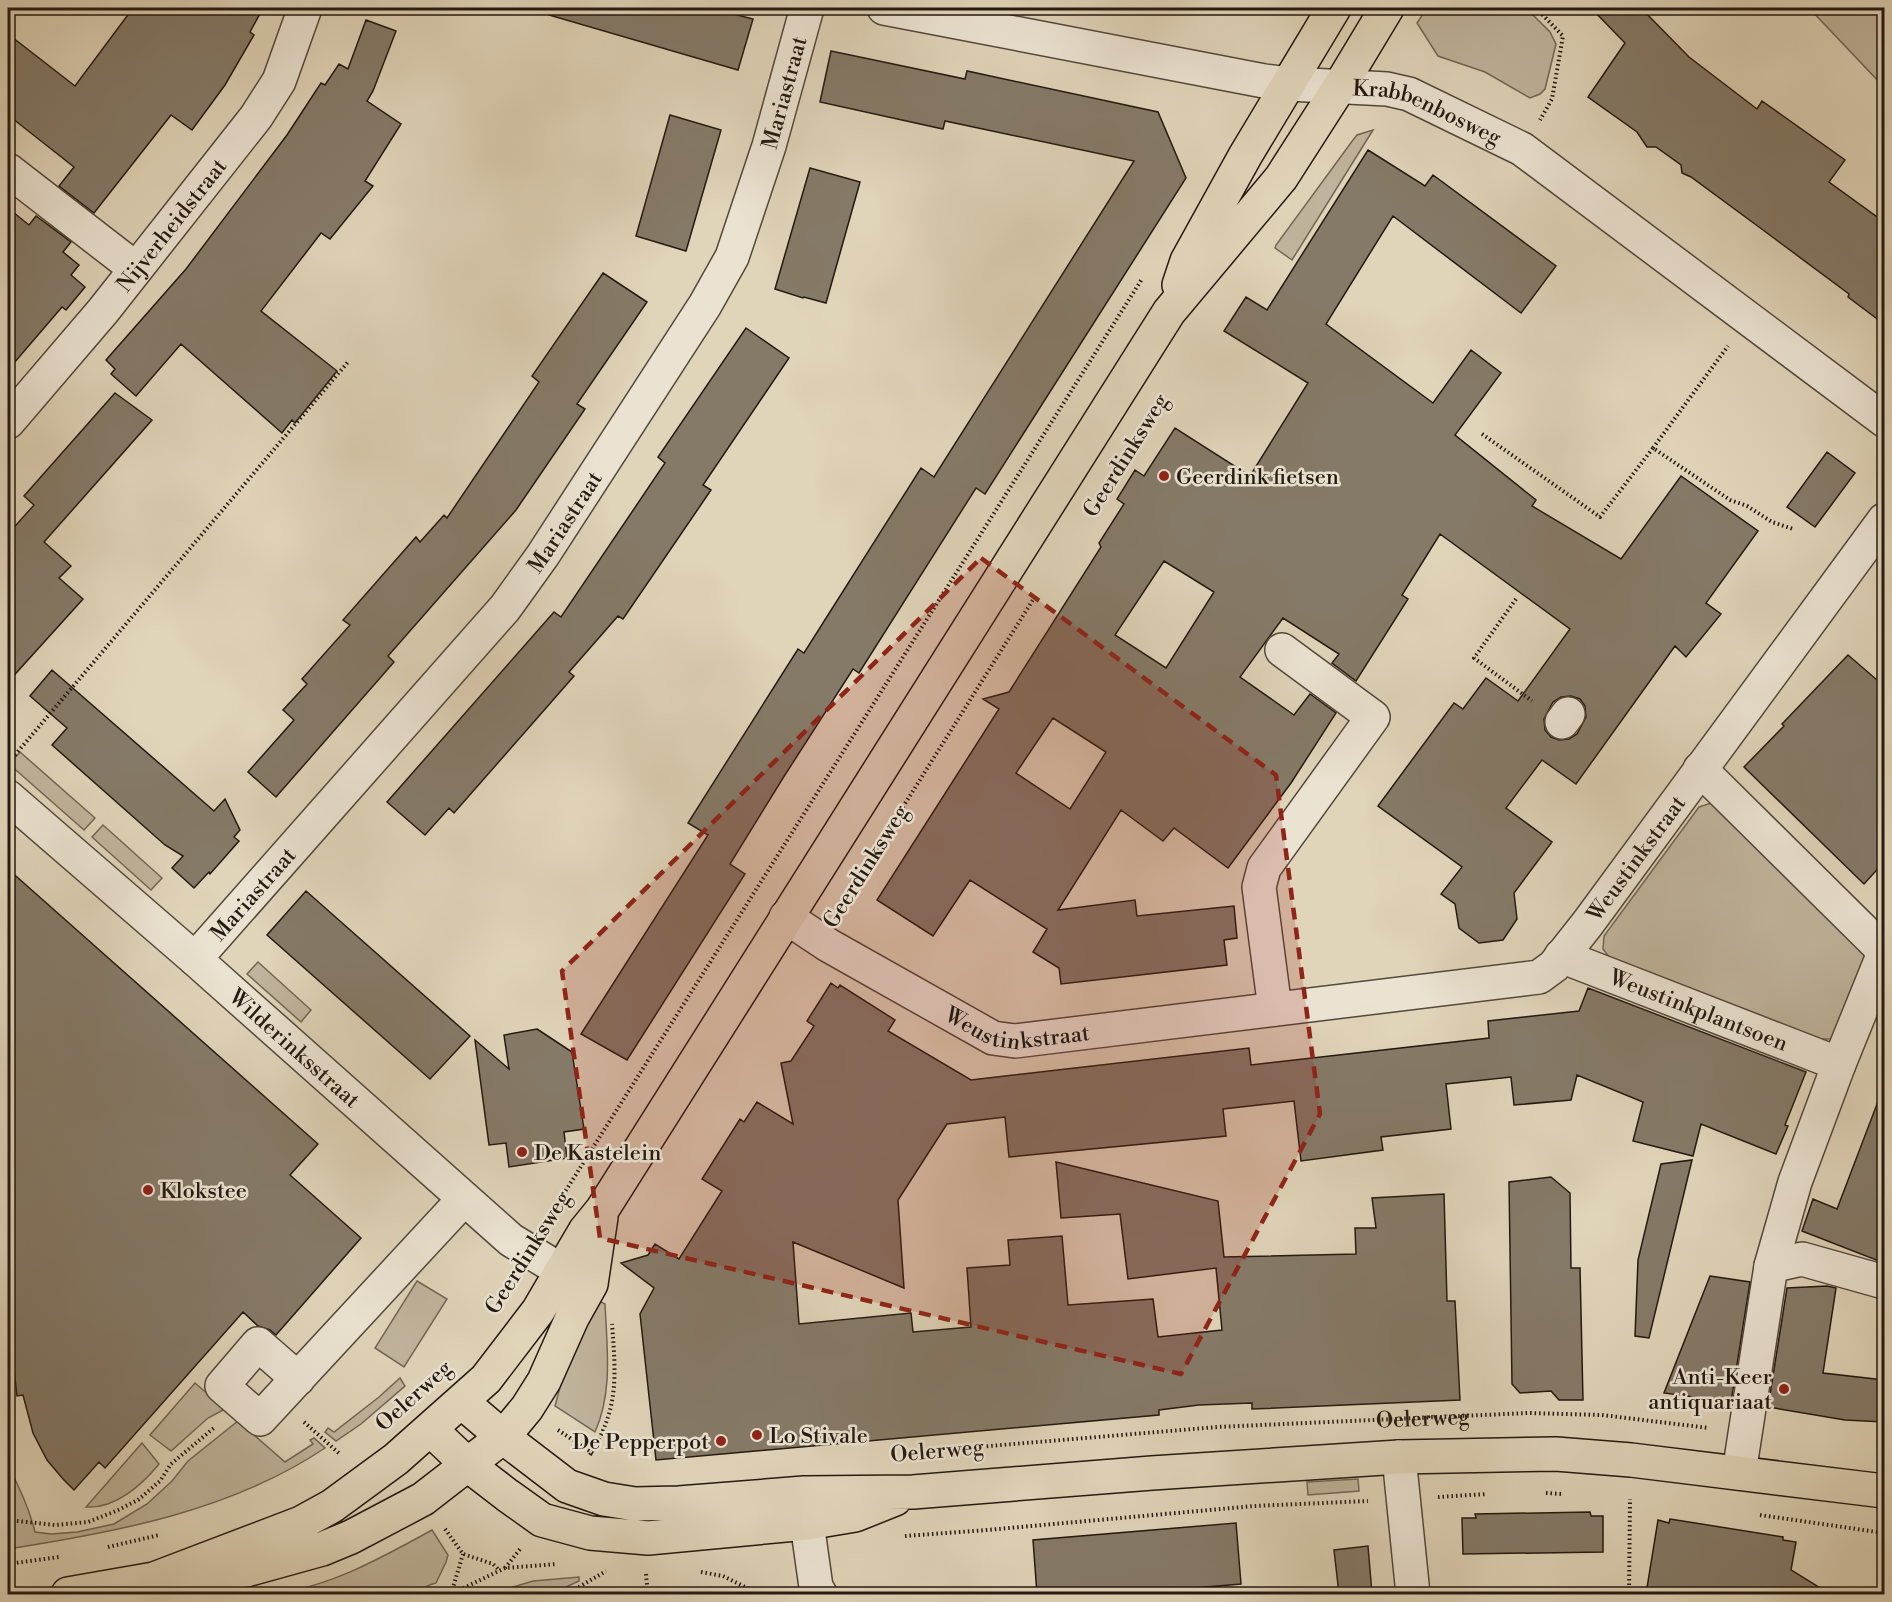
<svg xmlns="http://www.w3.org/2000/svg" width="1892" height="1602" font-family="'Libre Bodoni',serif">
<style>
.green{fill:#c0b49c;stroke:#726656;stroke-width:1.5}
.building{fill:#857a68;stroke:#231911;stroke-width:1.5;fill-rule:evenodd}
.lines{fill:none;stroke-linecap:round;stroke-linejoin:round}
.minor-casing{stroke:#52483b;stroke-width:36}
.major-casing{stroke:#231911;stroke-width:36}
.path{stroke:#231911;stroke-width:4;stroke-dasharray:1.5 3;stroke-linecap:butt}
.minor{stroke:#ebe3d2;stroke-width:33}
.major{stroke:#e0d4b9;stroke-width:33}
.marked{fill:#8f2418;fill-opacity:0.2;stroke:#8f2418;stroke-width:4.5;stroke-dasharray:12 8;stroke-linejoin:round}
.poi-dot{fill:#8f2418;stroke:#ebe3d2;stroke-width:2}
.labels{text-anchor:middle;stroke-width:5;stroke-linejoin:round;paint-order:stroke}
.street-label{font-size:22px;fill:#231911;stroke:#ebe3d2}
.poi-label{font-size:22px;fill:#231911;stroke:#ebe3d2;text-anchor:start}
</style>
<rect width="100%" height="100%" fill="#e0d4b9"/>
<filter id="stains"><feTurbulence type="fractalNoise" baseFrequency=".00333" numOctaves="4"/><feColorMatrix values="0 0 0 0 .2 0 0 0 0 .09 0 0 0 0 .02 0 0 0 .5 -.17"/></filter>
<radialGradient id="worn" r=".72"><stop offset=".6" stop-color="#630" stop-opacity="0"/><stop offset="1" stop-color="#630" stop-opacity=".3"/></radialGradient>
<path class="green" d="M1427 8H1526L1550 32 1556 44 1545 89 1540 94 1530 98 1485 72 1438 56 1417 23Z
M1809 8H1884V87Z
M1373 130 1292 260 1275 248 1276 245 1353 140 1357 135Z
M20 752 95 818 84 830 9 764Z
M1711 803 1723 809 1863 949 1867 969 1841 1029 1831 1039H1818L1612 961 1603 949 1604 936 1699 807Z
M103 825 162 878 151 890 92 837Z
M258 962 311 1010 301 1022 247 974Z
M417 1281 447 1299 404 1367 375 1348Z
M597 1300 605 1304C607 1348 613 1392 595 1432L555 1406 565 1368Z
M400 1378 405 1386 361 1424 336 1441 325 1432 328 1428 334 1432 379 1397Z
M195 1383 225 1409 208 1418 171 1451 150 1435Z
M238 1421 285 1462 313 1444 310 1440 314 1438 325 1448C231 1511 117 1532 8 1549V1466C20 1488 29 1507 35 1532L51 1534 77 1532 114 1524 147 1504 172 1481 188 1461Z
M142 1443 159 1464C142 1485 115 1509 86 1507Z
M1358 1479 1359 1491 1308 1495 1307 1482Z
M432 1530 448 1555 446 1562 436 1583 427 1586 430 1594H273C330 1587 383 1557 432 1530Z
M579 1577V1581L551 1594H490L533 1581Z"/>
<path class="building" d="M133 8H263L250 32 254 35 225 85 192 130 171 115 94 213 59 186 74 167 8 115V34L75 86Z
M550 8H710L753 19 738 70 549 15Z
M1591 8H1641L1689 57 1757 109 1762 101 1845 160 1829 182 1884 222V324L1848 297 1849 294 1763 230 1691 177 1682 173 1681 165 1656 147H1647L1637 132 1588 97 1625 43Z
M366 20 396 31 373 91 367 101 401 124 365 181 373 186 330 239 321 233 261 311 337 371 295 423 292 420 282 433 181 344 136 396 111 374 115 369 106 360 186 269 287 135 321 83 325 85 339 64 348 69Z
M831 51 965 79 967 71 1158 112 1186 178 985 494 976 488 859 673 853 669 783 778 730 864 745 874 627 1060 581 1034 708 835 688 823 798 649 804 653 921 468 934 477 1134 161 945 121 943 129 820 102Z
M670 115 721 130 686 251 636 236Z
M1368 150 1425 186 1433 175 1556 266 1521 313 1393 216 1326 324 1433 403 1471 350 1501 373 1455 435 1536 500 1532 506 1621 559 1681 476 1758 531 1706 603 1721 614 1686 657 1675 646 1576 784 1542 760 1506 808 1552 842 1514 893 1517 919 1503 940 1479 943 1459 928 1455 904 1441 894 1462 867 1378 806 1454 703 1463 709 1486 678 1518 701 1570 629 1440 534 1402 595 1408 599 1356 681 1332 663 1339 654 1283 618 1240 677 1294 715 1310 694 1336 713 1291 783 1228 868 1174 828 1163 841 1121 810 1058 910 1135 900 1137 916 1234 906 1237 938 1224 940 1227 965 1061 984 1059 968 1033 952 1047 929 970 880 933 936 877 900 999 709 983 699 1009 692 1101 547 1099 543 1124 504 1117 499 1135 470 1144 476 1175 428 1250 476 1308 383 1224 331 1246 297 1267 310ZM1164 561 1214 592 1166 668 1115 635ZM1571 696 1580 699 1585 706 1586 717 1577 734 1569 739 1559 740 1551 737 1545 730 1544 719 1553 702 1561 697ZM1053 718 1106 752 1070 809 1016 773Z
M810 168 860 182 826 303 804 297 803 298 775 289Z
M8 208 29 225 36 216 71 242 63 252 79 265 71 275 85 287 66 310 62 307 8 370Z
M603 273 647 302 577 404 585 409 516 510 388 656 394 662 276 797 248 772 294 720 283 710 307 684 302 679 350 625 343 620 416 537 420 542 444 515 447 518 539 382 532 376Z
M746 328 789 358 703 485 711 490 623 619 618 616 569 672 574 676 454 813 449 808 425 835 387 802 554 612 561 617 665 463 658 457Z
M115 393 152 420 44 542 71 566 59 578 83 599 8 682V534L34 505 24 496Z
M1827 452 1855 473 1815 527 1787 507Z
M1848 655 1884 686V862L1864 884 1744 767 1784 726 1782 724Z
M52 670 214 811 225 799 240 830 234 837 239 841 210 874 209 872 194 888 172 868 183 856 165 845 52 745 67 728 30 696Z
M8 869 318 1144 290 1175 361 1238 276 1335 270 1330 258 1326 243 1312 105 1468 99 1462 74 1490 63 1479 47 1460 33 1433 23 1395 17 1396 8 1316Z
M306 891 470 1036 430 1079 267 935Z
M831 983 838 988 840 985 895 1020 888 1031 971 1080 1249 1048 1251 1065 1489 1038 1488 1021 1579 1011 1588 988 1806 1072 1785 1125 1788 1126 1776 1154 1701 1124 1693 1156 1633 1141 1643 1102 1577 1075 1571 1100 1514 1105 1511 1077 1446 1084 1451 1129 1381 1137 1383 1150 1301 1161 1294 1101 1223 1109 1226 1136 1009 1157 1005 1117 947 1124 898 1200 904 1288 793 1242 799 1324 911 1313 913 1332 971 1327 967 1268 1010 1265 1008 1240 1062 1236 1068 1305 1153 1299 1158 1337 1222 1330 1216 1268 1128 1279 1120 1214 1061 1218 1056 1162 1218 1201 1224 1257 1356 1254 1355 1228H1376L1372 1198 1444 1194 1447 1301H1455L1460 1400 1252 1409V1403L1199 1405 1159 1410V1415L656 1460 640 1314 654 1288 621 1263 648 1255 655 1244 679 1259 722 1191 702 1179 740 1119 744 1122 757 1102 793 1124 781 1063 791 1061 814 1026 807 1021Z
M537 1029 572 1052 584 1129 564 1132 567 1158 509 1167 506 1143 489 1145 475 1040 509 1069 504 1035Z
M1882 1091 1884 1092V1263L1802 1231 1813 1199 1837 1209Z
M1692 1160 1649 1338 1635 1336 1638 1260 1661 1164Z
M1551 1177 1570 1193 1571 1268H1580L1583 1400H1559L1551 1391 1520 1393 1512 1384 1509 1182Z
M1710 1276 1750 1282 1731 1402 1664 1393Z
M1827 1286 1836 1288 1823 1373 1884 1380V1422L1845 1420 1768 1407 1787 1288Z
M1590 1512 1591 1516H1603V1552L1463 1554 1462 1518H1476L1475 1514Z
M1670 1519 1783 1537V1540L1796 1542 1791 1570 1830 1594H1646L1658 1520 1669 1523Z
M1236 1523 1241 1584 1123 1594H1037L1033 1540Z
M1368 1546 1372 1594H1339L1334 1550Z"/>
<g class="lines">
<g class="minor-casing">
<g id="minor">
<path id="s2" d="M884 8 1264 81 1289 84 1387 89 1409 94 1522 149 1884 420"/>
<path d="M8 170 136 269"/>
<path id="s3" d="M8 422 103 311 256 117 279 81 305 8"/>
<path d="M1562 722 1568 714"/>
<path d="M1700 769 1884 951"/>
<path id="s4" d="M8 797 195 959 511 1240 562 1271 587 1282"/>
<path id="s5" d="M786 917 828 945 993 1038 1015 1041 1539 977 1554 966 1588 923 1884 520"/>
<path id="s6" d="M1561 956 1839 1064 1795 1182 1771 1266 1739 1473"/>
<path id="s7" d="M195 959 505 608 543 555 705 305 732 257 769 146 807 8"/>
<path d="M1275 1009 1259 887 1264 868 1373 717 1282 650"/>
<path d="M1839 1064 1884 953"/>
<path d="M1771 1266 1802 1259 1884 1282"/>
<path d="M298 1379 258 1344 222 1386 260 1419 464 1199"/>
<path d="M1399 1457 1413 1594"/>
<path d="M807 1523 816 1587 820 1594"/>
</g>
</g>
<g class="major-casing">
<path id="major" d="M1179 285 1187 261 1245 156 1334 8
M462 1402 503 1437 567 1486 604 1499 635 1504 679 1503 804 1493 913 1492 1152 1473 1399 1457 1556 1454 1631 1460 1884 1491
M430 1429 468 1465 507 1495 542 1520 590 1533 648 1538 807 1523 855 1515 895 1499
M154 1579 301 1523 332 1506 396 1459 486 1379 538 1311 585 1231 602 1210 1169 312 1281 178 1340 86 1387 8
M68 1594 154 1579 246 1570 322 1549 351 1537 423 1499 503 1437 527 1408 544 1381 572 1318 591 1284 601 1217"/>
</g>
<g class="path">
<path d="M1536 8 1563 36 1552 99 1540 120"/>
<path d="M1482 434 1600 517 1653 448 1730 500 1747 506 1772 522 1793 529"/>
<path d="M1653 448 1728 346"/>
<path d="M1516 599 1474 658 1532 701"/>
<path d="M9 762 348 362"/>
<path d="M874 853 1036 595"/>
<path d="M556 1206 1142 279"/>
<path d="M304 1422 341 1455"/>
<path d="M558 1430 594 1454"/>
<path id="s1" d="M906 1453 1217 1427 1528 1413 1602 1415 1709 1428"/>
<path d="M590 1455C619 1408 616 1377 612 1324"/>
<path d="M1546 1493 1562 1494"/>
<path d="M1438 1497 1487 1494"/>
<path d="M1760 1515 1884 1533"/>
<path d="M8 1520 55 1525 88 1522 116 1511 138 1500 160 1481 171 1464 215 1427"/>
<path d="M445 1529 463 1554 493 1564 499 1570"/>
<path d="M905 1536 987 1530 1254 1506 1368 1501"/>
<path d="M108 1547 159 1535"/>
<path d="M8 1564 59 1557"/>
<path d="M505 1568 521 1548"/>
<path d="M701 1572 723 1576 759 1594"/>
<path d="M646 1574 648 1594"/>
<path d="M451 1594 505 1568 557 1564"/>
<path d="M451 1594 463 1554"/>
<path d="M567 1594 606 1571"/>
<path d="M1629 1594 1630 1499"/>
</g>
<use href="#minor" class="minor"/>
<use href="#major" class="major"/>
</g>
<path class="marked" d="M981 558 1276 775 1320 1114 1181 1374 600 1238 562 971Z"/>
<g class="poi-dot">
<circle cx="1164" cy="476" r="6"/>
<circle cx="522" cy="1152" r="6"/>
<circle cx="148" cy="1190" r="6"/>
<circle cx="1784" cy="1389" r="6"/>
<circle cx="757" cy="1435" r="6"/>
<circle cx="721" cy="1441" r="6"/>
</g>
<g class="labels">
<g class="street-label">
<text dy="8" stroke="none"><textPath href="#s7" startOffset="1059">Mariastraat</textPath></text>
<text dy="8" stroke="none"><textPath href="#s2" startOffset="555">Krabbenbosweg</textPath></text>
<text dy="8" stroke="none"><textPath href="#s3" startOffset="256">Nijverheidstraat</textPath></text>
<text transform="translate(1125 455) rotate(-58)" y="8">Geerdinksweg</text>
<text dy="8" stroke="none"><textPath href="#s7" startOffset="573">Mariastraat</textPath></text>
<text dy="8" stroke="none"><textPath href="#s5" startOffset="944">Weustinkstraat</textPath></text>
<text transform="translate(865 866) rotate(-58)" y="8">Geerdinksweg</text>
<text dy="8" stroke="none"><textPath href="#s7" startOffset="87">Mariastraat</textPath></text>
<text dy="8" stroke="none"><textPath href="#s6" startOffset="148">Weustinkplantsoen</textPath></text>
<text dy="8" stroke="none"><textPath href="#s5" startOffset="262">Weustinkstraat</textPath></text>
<text dy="8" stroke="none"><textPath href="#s4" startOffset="381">Wilderinksstraat</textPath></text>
<text transform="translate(527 1252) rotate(-58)" y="8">Geerdinksweg</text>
<text transform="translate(413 1395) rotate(-42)" y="8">Oelerweg</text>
<text dy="8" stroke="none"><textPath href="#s1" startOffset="518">Oelerweg</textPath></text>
<text transform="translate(937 1450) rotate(-5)" y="8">Oelerweg</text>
</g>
<g class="poi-label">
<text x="1176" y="484">Geerdink fietsen</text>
<text x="534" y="1160">De Kastelein</text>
<text x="160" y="1198">Klokstee</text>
<text x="1772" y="1384" text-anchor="end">Anti-Keer<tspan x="1772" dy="25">antiquariaat</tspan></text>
<text x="769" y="1443">Lo Stivale</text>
<text x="709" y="1449" text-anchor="end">De Pepperpot</text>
</g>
</g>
<rect width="1892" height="1602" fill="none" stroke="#e0d4b9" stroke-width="30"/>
<rect x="9" y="9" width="1874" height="1584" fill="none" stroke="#231911" stroke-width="3"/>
<rect x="15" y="15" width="1862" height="1572" fill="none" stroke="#231911" stroke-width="1.5"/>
<rect width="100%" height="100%" filter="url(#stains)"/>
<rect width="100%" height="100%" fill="url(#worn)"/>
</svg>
